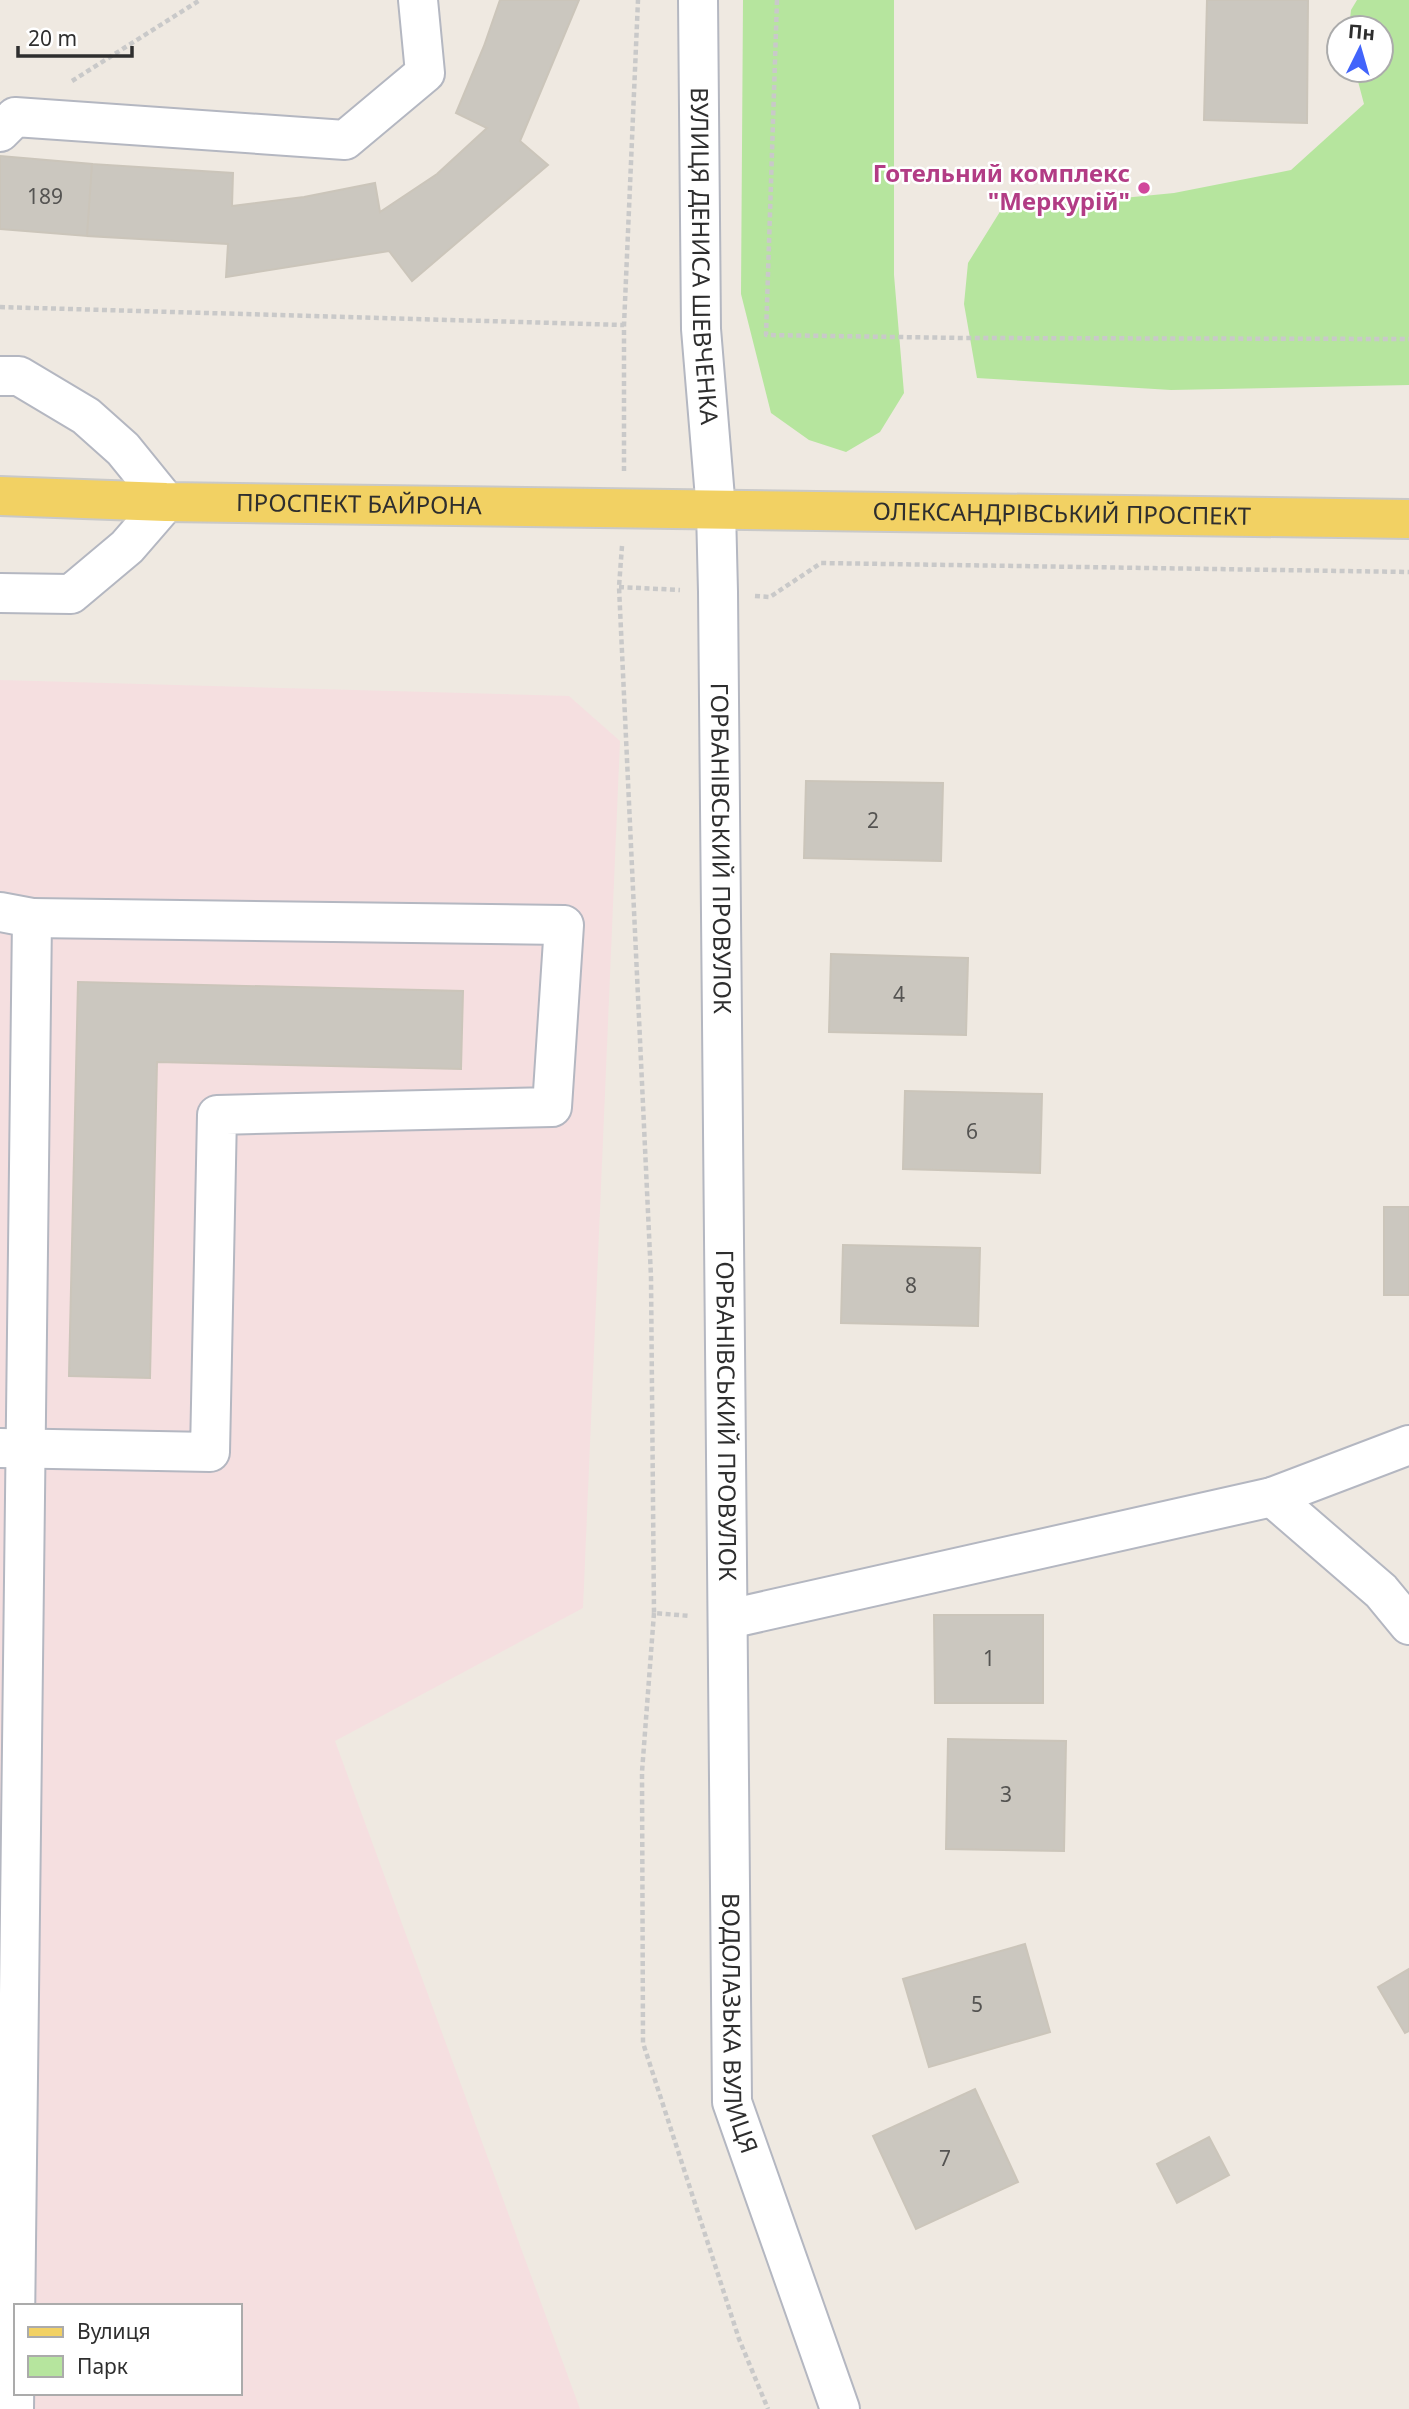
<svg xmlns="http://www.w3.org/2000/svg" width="1409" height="2409" font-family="'Noto Sans',sans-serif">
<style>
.medical{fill:#f5dfe0;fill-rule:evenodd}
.green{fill:#b6e59e}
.building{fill:#cbc7bf;stroke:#cbc5ba;stroke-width:2}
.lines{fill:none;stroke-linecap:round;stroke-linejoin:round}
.minor-casing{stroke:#b4b7c1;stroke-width:42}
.major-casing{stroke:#c9c9c9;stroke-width:42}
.path{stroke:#c9c9c9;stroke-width:4.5;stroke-dasharray:5 3.5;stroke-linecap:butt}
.minor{stroke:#fff;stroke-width:38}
.major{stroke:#f2d163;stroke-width:38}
.hotel-dot{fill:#d1479c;stroke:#fff;stroke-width:2.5}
.labels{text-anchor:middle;stroke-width:5;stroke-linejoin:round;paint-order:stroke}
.number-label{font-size:21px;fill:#555452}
.hotel-label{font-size:24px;font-weight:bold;fill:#b23c85;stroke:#fff;text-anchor:end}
.street-label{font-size:24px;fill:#2e2e2e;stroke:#fff}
</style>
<rect width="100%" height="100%" fill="#efe9e1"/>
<path class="medical" d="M0 680 569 696 620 741 583 1608 335 1741 580 2409H0ZM16 2306H240V2393H16Z"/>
<path class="green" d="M743 0H894V275L904 393 880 432 846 452 809 440 771 413 741 294Z
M1357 0H1409V385L1171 390 977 378 964 304 968 263 1001 210 1174 193 1291 170 1364 104 1355 70H1381V28H1349L1351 10Z"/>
<path class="building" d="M500 0H579L520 141 548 165 412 281 389 251 226 277 228 244 87 236 92 164 233 173 232 206 304 197 375 183 380 212 437 174 487 128 456 113 484 46Z
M1207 0H1308L1307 123 1204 120Z
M0 156 92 164 87 236 0 229Z
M806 781 943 783 941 861 804 858Z
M831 954 968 958 966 1035 829 1032Z
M78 982 463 991 461 1069 157 1062 150 1378 69 1376Z
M905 1091 1042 1094 1040 1173 903 1169Z
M1384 1207H1409V1295H1384Z
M843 1245 980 1248 978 1326 841 1323Z
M934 1615H1043V1703H935Z
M948 1739 1066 1741 1064 1851 946 1849Z
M1025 1944 1050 2032 929 2067 903 1979Z
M1409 1969V2031L1405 2033 1378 1987Z
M975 2089 1018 2182 916 2229 873 2136Z
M1209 2137 1229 2175 1177 2203 1157 2164Z"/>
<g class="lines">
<g class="minor-casing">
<g id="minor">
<path id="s1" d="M698 0 701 329 716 510 718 592 732 2102 840 2409"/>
<path d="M0 132 15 117 345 140 425 73 418 0"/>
<path d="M0 376H19L86 416 123 449 166 502 127 547 71 594 0 593"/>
<path d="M0 912 32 918 14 2409"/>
<path d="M0 1448 210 1452 217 1115 552 1107 564 925 32 918"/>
<path d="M1272 1497 1381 1591 1409 1625"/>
<path d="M729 1619 1272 1497 1409 1445"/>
</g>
</g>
<g class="major-casing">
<g id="major">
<path id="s2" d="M0 496 166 502 1409 519"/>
</g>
</g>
<path class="path" d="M777 0 766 335 963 338 1409 339
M72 81 200 0
M0 307 624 325
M624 471V325L638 0
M622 546 619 587 651 1277 654 1613 690 1616
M619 587 680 590
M755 596 770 597 821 563 1409 572
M654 1613 642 1772 643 2043 739 2339 768 2409"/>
<use href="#minor" class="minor"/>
<use href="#major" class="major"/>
</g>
<circle class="hotel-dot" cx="1144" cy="188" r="7"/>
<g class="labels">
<g class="number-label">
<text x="45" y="204">189</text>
<text x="873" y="828">2</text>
<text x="899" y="1002">4</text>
<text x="972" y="1139">6</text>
<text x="911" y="1293">8</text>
<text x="989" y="1666">1</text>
<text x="1006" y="1802">3</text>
<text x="977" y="2012">5</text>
<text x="945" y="2166">7</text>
</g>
<g class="hotel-label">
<text x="1130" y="182">Готельний комплекс<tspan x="1130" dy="28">"Меркурій"</tspan></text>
</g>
<g class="street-label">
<text dy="8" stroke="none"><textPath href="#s1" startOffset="256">ВУЛИЦЯ ДЕНИСА ШЕВЧЕНКА</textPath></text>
<text dy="8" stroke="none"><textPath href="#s2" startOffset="359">ПРОСПЕКТ БАЙРОНА</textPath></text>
<text dy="8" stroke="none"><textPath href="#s2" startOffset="1062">ОЛЕКСАНДРІВСЬКИЙ ПРОСПЕКТ</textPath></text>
<text dy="8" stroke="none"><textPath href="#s1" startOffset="849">ГОРБАНІВСЬКИЙ ПРОВУЛОК</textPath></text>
<text dy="8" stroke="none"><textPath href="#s1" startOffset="1416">ГОРБАНІВСЬКИЙ ПРОВУЛОК</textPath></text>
<text dy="8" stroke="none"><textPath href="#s1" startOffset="2025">ВОДОЛАЗЬКА ВУЛИЦЯ</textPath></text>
</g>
</g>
<rect x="14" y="2304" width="228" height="91" fill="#ffffff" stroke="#ababab" stroke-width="2"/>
<rect x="28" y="2327" width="35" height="10" fill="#f2d163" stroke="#ababab" stroke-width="2"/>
<text x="77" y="2339" font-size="21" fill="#2e2e2e">Вулиця</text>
<rect x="28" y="2356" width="35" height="21" fill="#b6e59e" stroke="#ababab" stroke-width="2"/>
<text x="77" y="2374" font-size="21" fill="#2e2e2e">Парк</text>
<g transform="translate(1360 49) rotate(5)"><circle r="33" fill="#ffffff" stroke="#ababab" stroke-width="2"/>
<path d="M0-5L12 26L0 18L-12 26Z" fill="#4264fb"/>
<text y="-10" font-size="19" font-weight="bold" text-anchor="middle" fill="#2e2e2e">Пн</text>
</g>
<path d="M18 46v10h114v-10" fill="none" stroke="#2e2e2e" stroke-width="3.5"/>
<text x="28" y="46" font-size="21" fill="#2e2e2e" stroke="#ffffff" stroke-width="5" paint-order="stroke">20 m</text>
</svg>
